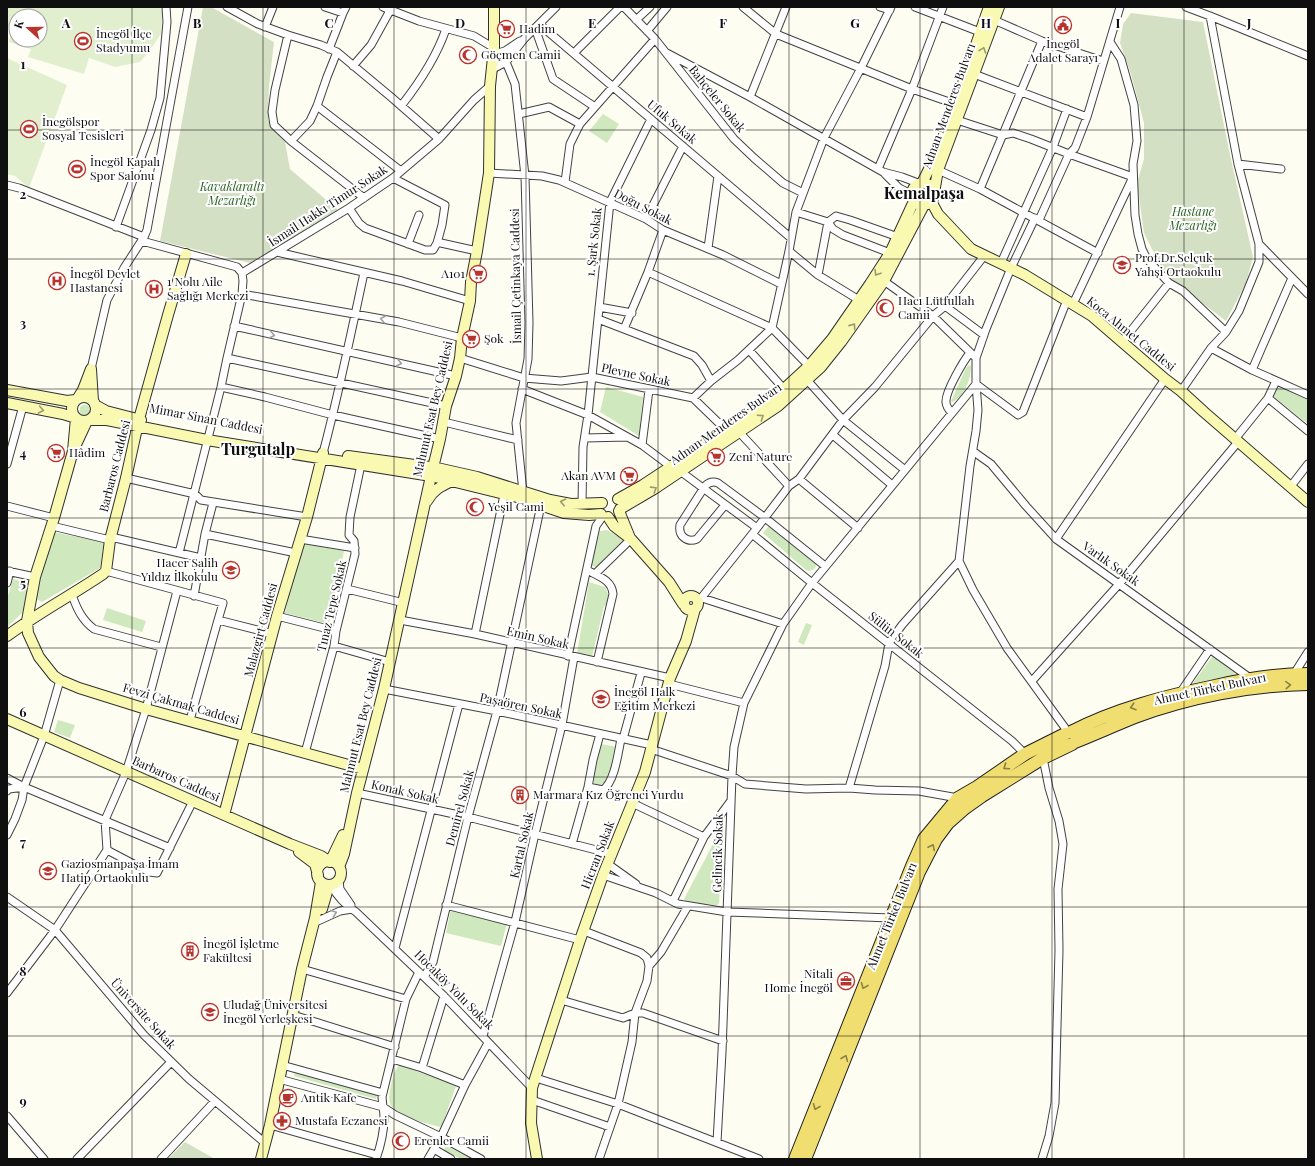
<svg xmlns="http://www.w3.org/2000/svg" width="1315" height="1166" font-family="'Playfair Display',serif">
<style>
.green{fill:#cfe8bd}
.cemetery{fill:#d4e0c3}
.pitch{fill:#e1efce;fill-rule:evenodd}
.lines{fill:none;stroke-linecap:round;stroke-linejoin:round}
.street-casing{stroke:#424242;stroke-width:9}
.secondary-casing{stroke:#313131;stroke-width:12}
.primary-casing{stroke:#202020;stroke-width:14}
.street{stroke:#fff;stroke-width:7}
.secondary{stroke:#faf9b1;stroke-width:10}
.primary{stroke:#f1de70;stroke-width:12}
.oneway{stroke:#9c9b70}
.oneway2{stroke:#9f9f9f}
.oneway3{stroke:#8b8144}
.grid{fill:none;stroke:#0f0f0f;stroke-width:1;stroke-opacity:0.55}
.labels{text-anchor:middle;stroke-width:4;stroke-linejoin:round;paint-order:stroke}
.poi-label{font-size:12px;fill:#0f0f0f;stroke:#fff;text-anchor:start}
.street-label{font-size:12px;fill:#0f0f0f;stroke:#fff}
.park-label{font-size:12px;font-style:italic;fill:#2a6422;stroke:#fff}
.district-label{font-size:16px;font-weight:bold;fill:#0f0f0f;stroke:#fff}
.grid-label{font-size:13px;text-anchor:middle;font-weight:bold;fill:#0f0f0f;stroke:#fff;stroke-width:4;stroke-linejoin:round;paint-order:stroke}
</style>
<rect width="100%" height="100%" fill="#fefdf2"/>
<path class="green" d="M603 114 619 124 607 143 589 131Z
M916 194a7 7 0 1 1 14 0a7 7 0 1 1-14 0Z
M969 365 971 366C971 379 965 395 953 402L951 401 966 368Z
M606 387 643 397 639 436 600 412Z
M1280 387 1308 398V424L1273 396 1278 388Z
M79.5 410a5.5 5.5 0 1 1 11 0a5.5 5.5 0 1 1-11 0Z
M769 526 817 564 814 569 809 571 806 570 763 533Z
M607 530 624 540 598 568 590 565 600 531Z
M53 532 104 542 100 568 42 602 34 598Z
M301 543 344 551 329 624 285 613Z
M13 579 32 584 22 613 7 627V599Z
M589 582 605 587 608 594V604L604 606 592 657 577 654Z
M107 608 146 621 142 632 103 620Z
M806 623 812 625 804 645 798 642Z
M1212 657 1215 658 1233 672 1235 673 1234 676 1193 683Z
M58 720 75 725 70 738 54 732Z
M601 744 617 747 607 784C603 787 600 786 595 784L593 781Z
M722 827 724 829 719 903 717 905 686 903 684 899Z
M451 909 507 923 501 946 446 933Z
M400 1065 456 1086 442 1125 440 1127C427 1123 395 1117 390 1103 388 1097 390 1091 391 1085 393 1078 394 1069 400 1065Z
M295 1072 377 1095 376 1099 294 1076Z
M446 1146 472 1159H461L444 1150Z"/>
<path class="cemetery" d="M203 7H211L274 42 269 86 268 120 285 142 290 169 338 210 250 263 160 241Z
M1131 13 1203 22 1230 155 1253 257 1246 283 1226 321 1173 281 1159 263 1144 233 1137 183 1144 159V123L1131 74 1120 43 1123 24Z
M185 1142 215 1159H168Z"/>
<path class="pitch" d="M7 7H160L163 13 161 34 150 50 140 62 115 67 89 58 84 74 28 57 31 49 9 42 12 30 7 25ZM16 16H40V40H16Z
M7 56 9 59 67 85 29 188 15 176 7 174Z"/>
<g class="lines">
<g class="street-casing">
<path id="street" d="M227 7 258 24 288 35 321 45 337 52 391 97 439 139
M325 7 343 13 346 7
M383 7 419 21 474 36 494 48
M624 7 655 39 734 139 754 158 783 183 803 193
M743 7 776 34 912 89 955 104
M880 7 890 10
M915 7 980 32
M1186 7 1210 16 1308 56
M636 20 650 7
M994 20 1042 41 1103 61
M539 24 791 238
M265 27 273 7
M535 28 553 79 595 107
M647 31 667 7
M288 35 275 90 272 112 274 125 291 141 364 198
M1110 42 1121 59 1134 105 1137 141 1133 164 1135 215 1138 234 1142 249 1147 259 1169 283 1183 291 1226 332
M329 49 343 13
M665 52 750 97 883 172 902 177 918 183
M574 53 620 7
M494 54 505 51 520 41
M506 62 515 84 525 176 529 323 528 359 516 423 523 492
M353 66 371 45 392 7
M491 70 506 62 524 39 556 7
M974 74 1087 117
M750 97 786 7
M317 106 401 171
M401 106C420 82 436 58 446 29
M519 114 549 107 580 124
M957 120 1003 135 1013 133 1031 139 1069 154 1133 177 1073 304
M291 141 310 121 317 106 327 77 337 52
M1238 164 1281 169
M878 169 912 89 943 7
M938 170 980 189 1098 253
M489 173 542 176 559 180 646 219 663 230 723 255 781 284
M885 174 899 188 911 194
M393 178 445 205 442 225 437 243
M565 182 570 144 580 124 655 39
M7 185 19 188 144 237
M980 189 1042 41
M349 208 359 223 365 228 425 250H433L437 243H441L477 251
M796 212 828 222 833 229 843 235 890 253
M1035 218 1011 268 986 329 976 358V384L978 410 976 431 970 466 959 561 973 590 1007 648 1068 732
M646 219 683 146
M1039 220 1069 154 1075 148 1087 117 1120 7
M116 227 151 130 160 98 167 22 166 7
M142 241 237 267 242 273
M408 244 419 215
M1259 244 1308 294
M708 248 718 176
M789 251 818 275 859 300
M277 252 402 281 470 301
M1001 263 1053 147 1067 109
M648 272 772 328 809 366
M242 273 349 208 393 178 439 139 474 100 490 86
M818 275 828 222 836 216 850 220 898 237
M884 281 933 316 976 358
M242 294 399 322 462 338
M945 306 984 335
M599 307 632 313
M598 319 694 356 702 365 711 381
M234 326 456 376
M772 328 789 251 796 212 824 138 861 68 891 7
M624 329 648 272 663 230
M1122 342 1169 283
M1211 348 1252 370 1308 395
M749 350 784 389
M227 358 446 406
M460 358 524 378 561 381 592 377 693 398 726 430
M91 369 107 300 124 268 144 237 147 230 188 7
M1252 370 1292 278
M807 380 843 420 905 470
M221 387 265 397 333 415 440 439
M522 389 588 415 642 445 670 466
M1181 391 1211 348 1226 332 1239 311 1259 262V244L1238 164 1210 16
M693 398 711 381 738 360 772 328
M1268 398 1308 431
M952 413C949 410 946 406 946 402 945 392 964 360 970 353
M444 422 518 440
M739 432 789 486
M833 435 892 485
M585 438 627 437
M1235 439 1268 398 1276 381
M642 445 649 390
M974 452 991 464 1026 506 1056 539 1250 678
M323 453C339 393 351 333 364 273
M7 464 23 406
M680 471 757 528
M126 478 195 494 201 500 307 517
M799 479 858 528
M1291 486 1308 464
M582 504 583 447 588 415 610 202 651 119
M725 505 697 539C687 543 678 536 680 525L705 486C709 482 713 481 718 483L764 517 825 566
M7 506 54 518
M52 526 110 540
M205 534 296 553
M752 534 812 583 1012 741 1025 754
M111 537 201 558
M300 539 355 548
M1056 539 1165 379
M179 553 221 387 227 358 242 294 243 281 242 273
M587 570C598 576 612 580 613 594L597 662
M7 571 35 577
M106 571 223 603 218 620 273 634
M595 574 631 539
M7 583 10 571
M347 589 404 603
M72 595C77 609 82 620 94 629L161 647
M194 596 205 534 213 503
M702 598 783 624
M698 602 757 528 789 486 799 479 843 420 875 387 933 316 945 306 984 256
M277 616 336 631
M400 620 475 634 670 678
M475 634 504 495
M334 646 390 662
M568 656 596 526 603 516
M1294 674 1308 652
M1032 681 1120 583 1238 442
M669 684 744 703
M384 689 497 711 652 745
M1180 693 1210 649
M190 720 218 620
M623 739 641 673
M651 749 732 776 745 784 806 789 849 788 875 790 919 791 958 798
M305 753 334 646 336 631 355 554 354 541 349 535 350 517 362 460
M7 778 24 787 170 848
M588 787 603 790C615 781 618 753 621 739
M849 788 885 666 889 643 902 625 959 561
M7 791 9 789 24 787
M357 793 468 817 612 854
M632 803 704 837
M7 835 15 819 22 800 24 787 44 736 60 680
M572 844 588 787 593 760 600 734
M107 850 149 872 157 873 193 801
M608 864 636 884
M603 875 656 893 678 904 727 912 891 918
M339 881 340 889 351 905
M331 885C337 896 345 905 356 912L444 996 532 1088
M7 897 55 930 144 1035 189 1079 265 1143
M673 901 704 837 730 802
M446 905 580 940
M318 921 340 911 352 909
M584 931 641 953 647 958 649 966 647 981 635 1013 632 1042 618 1104 599 1159
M395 948 459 704
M649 966 661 952 688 906
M302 969 406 999
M419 972 406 999 382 1097 383 1107 395 1115 441 1137 481 1159
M424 977 433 962 468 817 497 711 541 505
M7 993 55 930 107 850 105 820 126 772 146 709 177 591
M561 1000 623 1018 635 1013H643L723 1041
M293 1015 395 1047
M483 1036 515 922 535 834 562 725 574 657
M392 1059 422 1068 465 1085
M282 1065 383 1093
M422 1068 444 996
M536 1078 618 1104 759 1159
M279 1079 383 1107C386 1124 382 1142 376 1159
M532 1100 610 1127
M7 1116 44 1159
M270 1125 377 1155
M717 1142 722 1052 732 776 734 747 744 703 783 624 812 583 976 384 1018 415 1023 412 1067 300
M434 1149 451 1159
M77 1159 171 1062
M161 1159 215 1101
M428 1159 441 1137 465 1085 488 1043
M1042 1159 1049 1136 1055 1103 1059 950 1058 889 1063 844 1059 821 1049 788 1043 758"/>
</g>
<g class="secondary-casing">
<path id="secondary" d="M912 194a11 11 0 1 1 22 0a11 11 0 1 1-22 0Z
M922 183C951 128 968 66 989 7
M934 193 938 170 999 7
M931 201 938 214 971 249 1025 275 1092 316 1165 379 1181 391 1204 412 1308 502
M7 390 67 401 75 400
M72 409a12 12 0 1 1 24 0a12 12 0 1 1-24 0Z
M78 398 83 390 91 369 93 401
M7 403 63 414 76 418 73 451 87 421
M95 405 106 411 141 420
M90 420H107L207 440 431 476 517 497 564 513 589 515 601 514
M73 451 54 518 35 577 27 621 28 633 39 657 54 676 60 680 79 688 146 709 363 769
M348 456 437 468 477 477 550 500 571 504 602 503
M618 499 643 485 751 414 784 389 809 366 832 339 870 284 890 253 914 201
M427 501C433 490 441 486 452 481
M620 509 654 489 778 406 821 367 841 342 884 281 924 205
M619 511 630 538
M608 517 614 526 631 539 669 582 683 604
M684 603a7 7 0 1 1 14 0a7 7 0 1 1-14 0Z
M7 636C38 613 72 595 103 574L106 571 110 540 126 478 139 419 168 315 186 254
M7 719 290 844 321 856 329 861
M224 815 277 616 307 517 323 453
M299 852 315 864 318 875
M317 873a12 12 0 1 1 24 0a12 12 0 1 1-24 0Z
M330 862 343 835
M339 867 344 854 357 793 384 689 431 476 440 439 446 406 456 376 460 358 462 338 470 301 471 282 477 251 489 173 490 86 494 48V7
M322 909 329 885
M261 1159 270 1125 302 969 315 918 321 882
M537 1159 531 1123 532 1088 580 940 603 875 645 772 670 678 686 641 695 609"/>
</g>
<g class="primary-casing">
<path id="primary" d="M1071 732C1115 709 1166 696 1215 686 1246 679 1276 674 1308 674
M1075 742C1095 734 1115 725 1135 717 1188 697 1251 685 1308 684
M795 1159 912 866 924 839 958 798 977 787 1025 754 1065 734
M805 1159 919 872 936 839 948 823 965 808 982 796 1043 758 1072 744"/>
</g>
<use href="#street" class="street"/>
<use href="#secondary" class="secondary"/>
<use href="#primary" class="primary"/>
</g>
<defs><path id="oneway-chevron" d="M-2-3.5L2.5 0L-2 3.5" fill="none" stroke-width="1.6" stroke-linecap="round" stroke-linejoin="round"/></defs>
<g class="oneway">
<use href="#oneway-chevron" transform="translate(983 50) rotate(-70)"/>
<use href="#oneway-chevron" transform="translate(877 273) rotate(122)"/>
<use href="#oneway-chevron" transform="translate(853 326) rotate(-55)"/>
<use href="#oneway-chevron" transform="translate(41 410) rotate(11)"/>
<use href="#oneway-chevron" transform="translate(761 417) rotate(-34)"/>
<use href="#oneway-chevron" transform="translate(654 489) rotate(-32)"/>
<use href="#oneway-chevron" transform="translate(563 502) rotate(-167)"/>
</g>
<g class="oneway2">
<use href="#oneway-chevron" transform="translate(383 319) rotate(-169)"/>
<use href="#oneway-chevron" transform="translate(272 335) rotate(13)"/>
<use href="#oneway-chevron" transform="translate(399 363) rotate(12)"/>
<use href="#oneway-chevron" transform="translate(334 913) rotate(-20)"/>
</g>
<g class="oneway3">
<use href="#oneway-chevron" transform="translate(1288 685) rotate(-4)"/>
<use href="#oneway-chevron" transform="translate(1133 707) rotate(162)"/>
<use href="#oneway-chevron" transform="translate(1006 767) rotate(146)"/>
<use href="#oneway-chevron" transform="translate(932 847) rotate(-64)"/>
<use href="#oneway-chevron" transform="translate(864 986) rotate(112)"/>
<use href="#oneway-chevron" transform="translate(845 1058) rotate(-68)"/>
<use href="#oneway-chevron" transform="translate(816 1107) rotate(112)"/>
</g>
<path class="grid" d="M132 7V1159M263 7V1159M394 7V1159M526 7V1159M658 7V1159M789 7V1159M920 7V1159M1052 7V1159M1184 7V1159M7 130H1308M7 259H1308M7 389H1308M7 518H1308M7 648H1308M7 777H1308M7 907H1308M7 1036H1308"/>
<defs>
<g id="civic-ring" transform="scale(0.9)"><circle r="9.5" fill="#fff" stroke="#b8352e" stroke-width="1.5"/><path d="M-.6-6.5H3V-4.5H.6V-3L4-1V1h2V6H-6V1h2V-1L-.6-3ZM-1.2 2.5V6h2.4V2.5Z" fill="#b8352e"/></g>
<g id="supermarket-ring" transform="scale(0.9)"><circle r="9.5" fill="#fff" stroke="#b8352e" stroke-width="1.5"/><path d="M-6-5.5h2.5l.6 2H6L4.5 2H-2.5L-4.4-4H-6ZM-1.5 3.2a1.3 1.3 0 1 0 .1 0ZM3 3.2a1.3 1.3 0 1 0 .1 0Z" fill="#b8352e"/></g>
<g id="stadium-ring" transform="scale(0.9)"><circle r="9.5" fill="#fff" stroke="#b8352e" stroke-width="1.5"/><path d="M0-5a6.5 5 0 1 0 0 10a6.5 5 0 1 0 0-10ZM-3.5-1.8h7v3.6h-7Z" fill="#b8352e"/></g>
<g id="mosque-ring" transform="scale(0.9)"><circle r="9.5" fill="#fff" stroke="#b8352e" stroke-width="1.5"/><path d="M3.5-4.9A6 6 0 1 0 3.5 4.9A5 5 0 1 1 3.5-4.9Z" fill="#b8352e"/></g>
<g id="school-ring" transform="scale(0.9)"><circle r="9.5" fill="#fff" stroke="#b8352e" stroke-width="1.5"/><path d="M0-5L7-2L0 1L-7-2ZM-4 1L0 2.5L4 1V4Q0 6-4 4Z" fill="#b8352e"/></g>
<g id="hospital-ring" transform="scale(0.9)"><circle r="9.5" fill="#fff" stroke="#b8352e" stroke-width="1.5"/><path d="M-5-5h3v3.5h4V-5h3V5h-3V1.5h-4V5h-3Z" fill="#b8352e"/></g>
<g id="building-ring" transform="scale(0.9)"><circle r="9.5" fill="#fff" stroke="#b8352e" stroke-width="1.5"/><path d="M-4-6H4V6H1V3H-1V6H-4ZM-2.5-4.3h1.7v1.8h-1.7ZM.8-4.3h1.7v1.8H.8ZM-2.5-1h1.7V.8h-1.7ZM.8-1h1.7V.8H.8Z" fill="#b8352e"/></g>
<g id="office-ring" transform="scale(0.9)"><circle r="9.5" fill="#fff" stroke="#b8352e" stroke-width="1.5"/><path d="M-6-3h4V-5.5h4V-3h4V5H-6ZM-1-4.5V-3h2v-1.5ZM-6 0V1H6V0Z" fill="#b8352e"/></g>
<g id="university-ring" transform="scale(0.9)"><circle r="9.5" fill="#fff" stroke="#b8352e" stroke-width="1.5"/><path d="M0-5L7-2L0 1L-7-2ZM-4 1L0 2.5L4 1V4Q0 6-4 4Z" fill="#b8352e"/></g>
<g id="cafe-ring" transform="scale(0.9)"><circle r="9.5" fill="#fff" stroke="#b8352e" stroke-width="1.5"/><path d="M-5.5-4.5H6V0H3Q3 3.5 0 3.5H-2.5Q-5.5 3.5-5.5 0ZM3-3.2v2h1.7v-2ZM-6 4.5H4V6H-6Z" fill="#b8352e"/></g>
<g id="pharmacy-ring" transform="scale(0.9)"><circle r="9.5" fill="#fff" stroke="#b8352e" stroke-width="1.5"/><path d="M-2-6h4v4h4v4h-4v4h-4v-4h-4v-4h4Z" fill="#b8352e"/></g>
</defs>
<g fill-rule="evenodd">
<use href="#civic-ring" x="1063" y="25"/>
<use href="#supermarket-ring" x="506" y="29"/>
<use href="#stadium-ring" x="83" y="41"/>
<use href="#mosque-ring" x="468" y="55"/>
<use href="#stadium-ring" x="29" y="129"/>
<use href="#stadium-ring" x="77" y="169"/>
<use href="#school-ring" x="1122" y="265"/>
<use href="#supermarket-ring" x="478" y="274"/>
<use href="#hospital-ring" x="57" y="281"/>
<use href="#hospital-ring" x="154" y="289"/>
<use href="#mosque-ring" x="885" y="308"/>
<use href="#supermarket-ring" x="471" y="339"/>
<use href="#supermarket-ring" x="56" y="453"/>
<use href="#supermarket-ring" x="716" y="457"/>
<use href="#supermarket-ring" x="629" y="476"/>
<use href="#mosque-ring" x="475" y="507"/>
<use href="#school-ring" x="231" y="570"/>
<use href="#school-ring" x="601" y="699"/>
<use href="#building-ring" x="520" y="795"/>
<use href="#school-ring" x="48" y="871"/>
<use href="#building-ring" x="190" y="951"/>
<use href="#office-ring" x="846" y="981"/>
<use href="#university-ring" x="210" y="1012"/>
<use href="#cafe-ring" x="288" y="1098"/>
<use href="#pharmacy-ring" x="282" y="1121"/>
<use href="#mosque-ring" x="401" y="1141"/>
</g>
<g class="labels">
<g class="poi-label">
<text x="519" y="33">Hadim</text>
<text x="96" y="38">İnegöl İlçe<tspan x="96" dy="14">Stadyumu</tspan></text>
<text x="1063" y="48" text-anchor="middle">İnegöl<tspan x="1063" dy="14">Adalet Sarayı</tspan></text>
<text x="481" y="59">Göçmen Camii</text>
<text x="42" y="126">İnegölspor<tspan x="42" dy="14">Sosyal Tesisleri</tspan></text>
<text x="90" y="166">İnegöl Kapalı<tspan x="90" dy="14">Spor Salonu</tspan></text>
<text x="1135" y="262">Prof.Dr.Selçuk<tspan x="1135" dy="14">Yahşi Ortaokulu</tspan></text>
<text x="70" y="278">İnegöl Devlet<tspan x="70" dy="14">Hastanesi</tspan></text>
<text x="465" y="278" text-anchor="end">A101</text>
<text x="167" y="286">1 Nolu Aile<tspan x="167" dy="14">Sağlığı Merkezi</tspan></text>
<text x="898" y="305">Hacı Lütfullah<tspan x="898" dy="14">Camii</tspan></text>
<text x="484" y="343">Şok</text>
<text x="69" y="457">Hâdim</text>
<text x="729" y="461">Zeni Nature</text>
<text x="616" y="480" text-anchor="end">Akan AVM</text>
<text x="488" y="511">Yeşil Cami</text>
<text x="218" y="567" text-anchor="end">Hacer Salih<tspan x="218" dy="14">Yıldız İlkokulu</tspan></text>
<text x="614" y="696">İnegöl Halk<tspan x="614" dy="14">Eğitim Merkezi</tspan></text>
<text x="533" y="799">Marmara Kız Öğrenci Yurdu</text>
<text x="61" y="868">Gaziosmanpaşa İmam<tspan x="61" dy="14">Hatip Ortaokulu</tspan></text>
<text x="203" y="948">İnegöl İşletme<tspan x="203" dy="14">Fakültesi</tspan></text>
<text x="833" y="978" text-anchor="end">Nitali<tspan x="833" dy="14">Home İnegöl</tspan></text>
<text x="223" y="1009">Uludağ Üniversitesi<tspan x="223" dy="14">İnegöl Yerleşkesi</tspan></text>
<text x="301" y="1102">Antik Kafe</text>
<text x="295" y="1125">Mustafa Eczanesi</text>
<text x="414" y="1145">Erenler Camii</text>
</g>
<g class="street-label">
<text transform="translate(717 99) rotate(51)" y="4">Bahçeler Sokak</text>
<text transform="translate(949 106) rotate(-70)" y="4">Adnan Menderes Bulvarı</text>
<text transform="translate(672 122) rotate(40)" y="4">Ufuk Sokak</text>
<text transform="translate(328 206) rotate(-33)" y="4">İsmail Hakkı Timur Sokak</text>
<text transform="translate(643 207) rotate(27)" y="4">Doğu Sokak</text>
<text transform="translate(594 242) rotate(-84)" y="4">1. Şark Sokak</text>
<text transform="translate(516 276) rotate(-91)" y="4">İsmail Çetinkaya Caddesi</text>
<text transform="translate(1131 334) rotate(39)" y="4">Koca Ahmet Caddesi</text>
<text transform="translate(636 375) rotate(12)" y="4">Plevne Sokak</text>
<text transform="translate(433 409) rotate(-77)" y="4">Mahmut Esat Bey Caddesi</text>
<text transform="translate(206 419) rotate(11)" y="4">Mimar Sinan Caddesi</text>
<text transform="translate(726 424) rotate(-35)" y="4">Adnan Menderes Bulvarı</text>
<text transform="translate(115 466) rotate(-76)" y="4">Barbaros Caddesi</text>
<text transform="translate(1111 564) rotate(35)" y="4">Varlık Sokak</text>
<text transform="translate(332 606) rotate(-77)" y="4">Tınaz Tepe Sokak</text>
<text transform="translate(261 630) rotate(-75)" y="4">Malazgirt Caddesi</text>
<text transform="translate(896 635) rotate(38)" y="4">Sülün Sokak</text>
<text transform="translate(538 638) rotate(13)" y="4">Emin Sokak</text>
<text transform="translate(1210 689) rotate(-12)" y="4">Ahmet Türkel Bulvarı</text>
<text transform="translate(181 704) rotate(16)" y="4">Fevzi Çakmak Caddesi</text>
<text transform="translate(521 706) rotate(12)" y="4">Paşaören Sokak</text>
<text transform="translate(361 725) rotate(-76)" y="4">Mahmut Esat Bey Caddesi</text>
<text transform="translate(176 779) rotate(24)" y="4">Barbaros Caddesi</text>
<text transform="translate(405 792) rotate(13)" y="4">Konak Sokak</text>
<text transform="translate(460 808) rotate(-75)" y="4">Demirel Sokak</text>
<text transform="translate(522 845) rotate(-77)" y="4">Kartal Sokak</text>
<text transform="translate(718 853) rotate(-89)" y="4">Gelincik Sokak</text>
<text transform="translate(598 855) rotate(-69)" y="4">Hicran Sokak</text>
<text transform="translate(892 916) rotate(-68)" y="4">Ahmet Türkel Bulvarı</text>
<text transform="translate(454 990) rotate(45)" y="4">Hocaköy Yolu Sokak</text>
<text transform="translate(143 1014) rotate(48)" y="4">Üniversite Sokak</text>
</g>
<g class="park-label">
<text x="232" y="191">Kavaklaraltı<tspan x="232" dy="14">Mezarlığı</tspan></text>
<text x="1193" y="216">Hastane<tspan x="1193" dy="14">Mezarlığı</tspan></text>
</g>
<g class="district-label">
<text x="924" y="199">Kemalpaşa</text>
<text x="258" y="455">Turgutalp</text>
</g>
</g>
<g class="grid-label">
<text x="66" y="28">A</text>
<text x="197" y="28">B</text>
<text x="329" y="28">C</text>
<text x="460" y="28">D</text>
<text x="592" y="28">E</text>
<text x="723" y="28">F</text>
<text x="855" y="28">G</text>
<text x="986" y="28">H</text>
<text x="1118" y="28">I</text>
<text x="1249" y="28">J</text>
<text x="23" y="69">1</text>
<text x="23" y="199">2</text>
<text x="23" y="328">3</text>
<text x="23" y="458">4</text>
<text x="23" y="588">5</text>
<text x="23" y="717">6</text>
<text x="23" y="847">7</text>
<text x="23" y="976">8</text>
<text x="23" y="1106">9</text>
</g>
<rect width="1315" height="1166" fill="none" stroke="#0f0f0f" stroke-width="16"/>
<g transform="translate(28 28) rotate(291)"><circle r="19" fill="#ffffff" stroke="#9f9f9f"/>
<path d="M0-3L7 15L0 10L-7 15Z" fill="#b8352e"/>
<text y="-6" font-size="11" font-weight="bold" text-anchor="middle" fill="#0f0f0f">K</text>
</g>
</svg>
